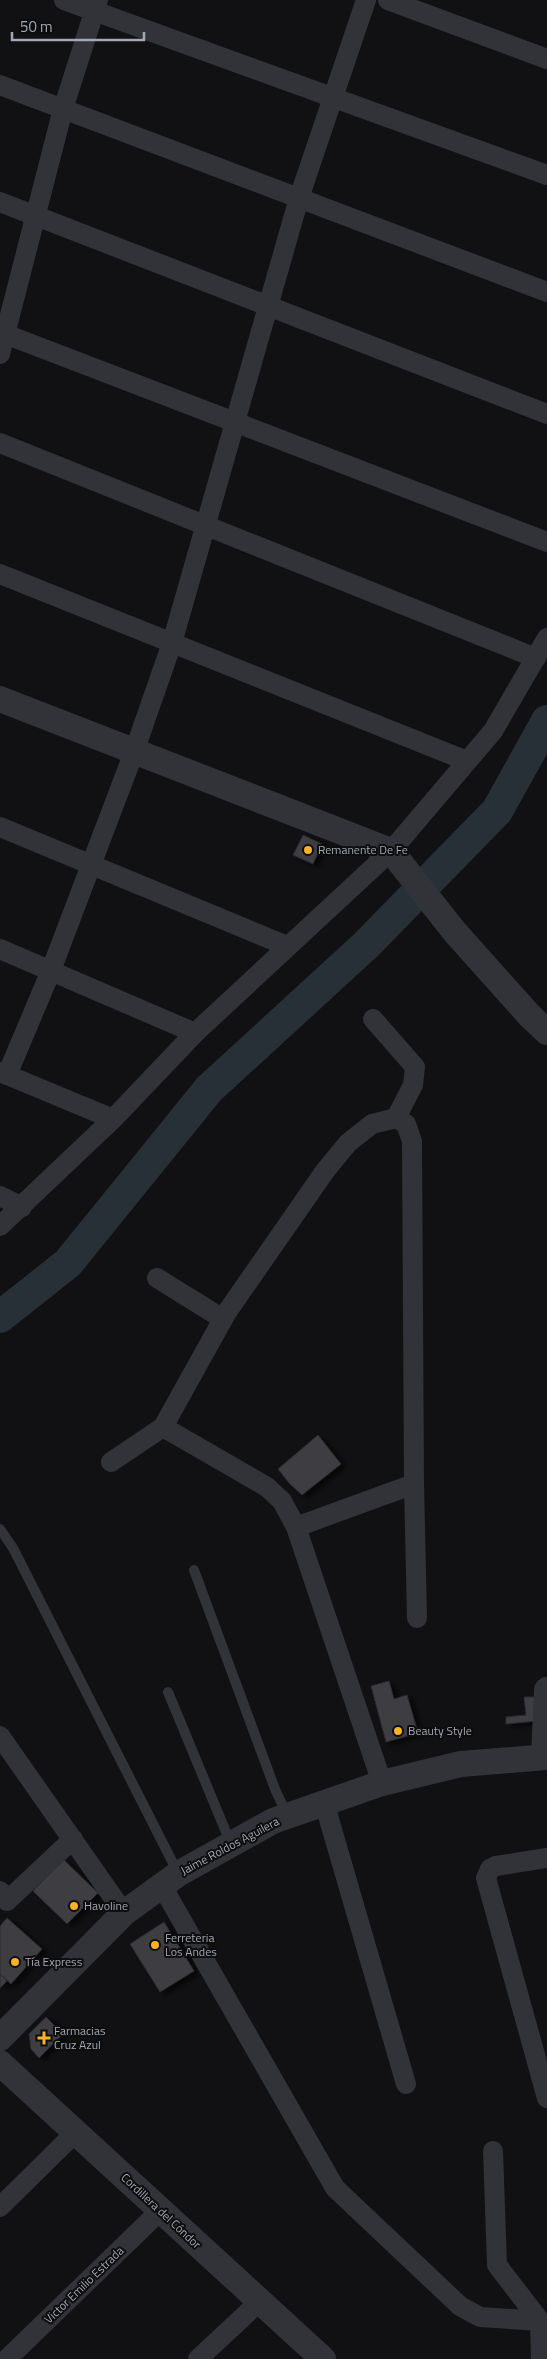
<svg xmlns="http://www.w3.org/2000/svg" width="547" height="2359" font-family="'Titillium Web',sans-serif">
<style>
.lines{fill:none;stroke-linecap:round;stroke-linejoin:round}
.river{stroke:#283037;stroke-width:32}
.building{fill:#3d3e43;stroke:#2b2b2f;filter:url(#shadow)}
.service{stroke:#323338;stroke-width:10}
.minor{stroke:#323338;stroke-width:20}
.tertiary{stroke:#323338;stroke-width:26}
.poi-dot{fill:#f7b226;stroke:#0d0d0e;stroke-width:2}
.labels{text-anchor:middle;stroke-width:4;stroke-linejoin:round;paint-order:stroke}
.poi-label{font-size:12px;fill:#a2a8b4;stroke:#0d0d0e;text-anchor:start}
.street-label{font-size:12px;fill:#a2a8b4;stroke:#0d0d0e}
</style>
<defs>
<filter id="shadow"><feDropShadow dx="5.5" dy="3" stdDeviation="2.5" flood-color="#0009"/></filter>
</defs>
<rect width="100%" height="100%" fill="#111113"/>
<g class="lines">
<path class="river" d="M0 1317 68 1263 209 1089 366 945 497 811 547 721"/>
</g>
<path class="building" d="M303 835 322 844 313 864 293 855Z
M318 1435 341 1464 302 1495 289 1483 278 1469Z
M389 1681 394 1699 407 1695 418 1733 386 1742 371 1686Z
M524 1697H535L537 1721 506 1724V1717L526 1715Z
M64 1860 98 1893 67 1924 33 1891Z
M7 1918 42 1949 11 1984 0 1974V1926Z
M164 1922 194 1971 160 1992 130 1944Z
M0 1974 7 1981 0 1988Z
M46 2017 63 2034 39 2058 31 2049 29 2034Z"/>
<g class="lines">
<path class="service" d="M0 1529 13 1548 178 1873
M194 1570 275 1789 287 1815
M168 1692 231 1844"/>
<path class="minor" d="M64 0 547 175
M388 0 547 59
M0 85 547 292
M0 202 547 414
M0 332 547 542
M0 354 63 109 98 0
M0 443 536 658
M0 574 467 761
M0 827 287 946
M0 949 195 1033
M373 1019 415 1067 413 1085 396 1118
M0 1072 113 1119
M7 1075 50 973 134 752 172 643 299 198 366 0
M0 1196 22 1207
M0 1226 113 1119 195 1033 391 851 493 731 547 638
M157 1278 223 1319
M163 1427 267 1487 282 1501 296 1527 382 1783
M111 1462 163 1427 227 1312 325 1171 348 1143 372 1124 396 1118 406 1124 412 1141 414 1484 417 1618
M296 1527 414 1484
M0 1736 124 1913
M324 1802 406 2084
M547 1858 496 1866 490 1869 486 1878 547 2098
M162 1886 335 2188 460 2306 480 2317 540 2321
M0 1891 7 1901 73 1839
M493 2151 497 2265 540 2321 541 2359
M0 2207 76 2132
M7 2359 161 2210
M198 2359 260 2301"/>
<path class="tertiary" d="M0 699 391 851 454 931 530 1016 547 1032
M544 1757 547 1690
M0 2038 124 1913 178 1874 273 1821 382 1783 461 1764 547 1757
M0 2063 323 2359"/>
</g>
<g class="poi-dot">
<circle cx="308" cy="850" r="5"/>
<circle cx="398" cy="1731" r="5"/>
<circle cx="74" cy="1906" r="5"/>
<circle cx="155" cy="1945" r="5"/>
<circle cx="15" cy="1962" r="5"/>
<path d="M41.5 2030.5h5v5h5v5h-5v5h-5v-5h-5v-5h5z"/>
</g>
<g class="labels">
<g class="poi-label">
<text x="318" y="854">Remanente De Fe</text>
<text x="408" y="1735">Beauty Style</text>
<text x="84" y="1910">Havoline</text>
<text x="165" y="1942">Ferreteria<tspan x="165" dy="14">Los Andes</tspan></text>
<text x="25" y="1966">Tía Express</text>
<text x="54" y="2035">Farmacias<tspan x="54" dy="14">Cruz Azul</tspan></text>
</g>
<g class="street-label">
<text transform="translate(230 1846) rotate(-28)" y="4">Jaime Roldos Aguilera</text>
<text transform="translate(161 2211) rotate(43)" y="4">Cordillera del Cóndor</text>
<text transform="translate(84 2285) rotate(-44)" y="4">Victor Emilio Estrada</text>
</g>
</g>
<path d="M12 32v8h132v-8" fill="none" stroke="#a2a8b4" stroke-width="2.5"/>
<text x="20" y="32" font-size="15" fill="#a2a8b4" stroke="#0d0d0e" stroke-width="4" paint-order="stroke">50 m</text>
</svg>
